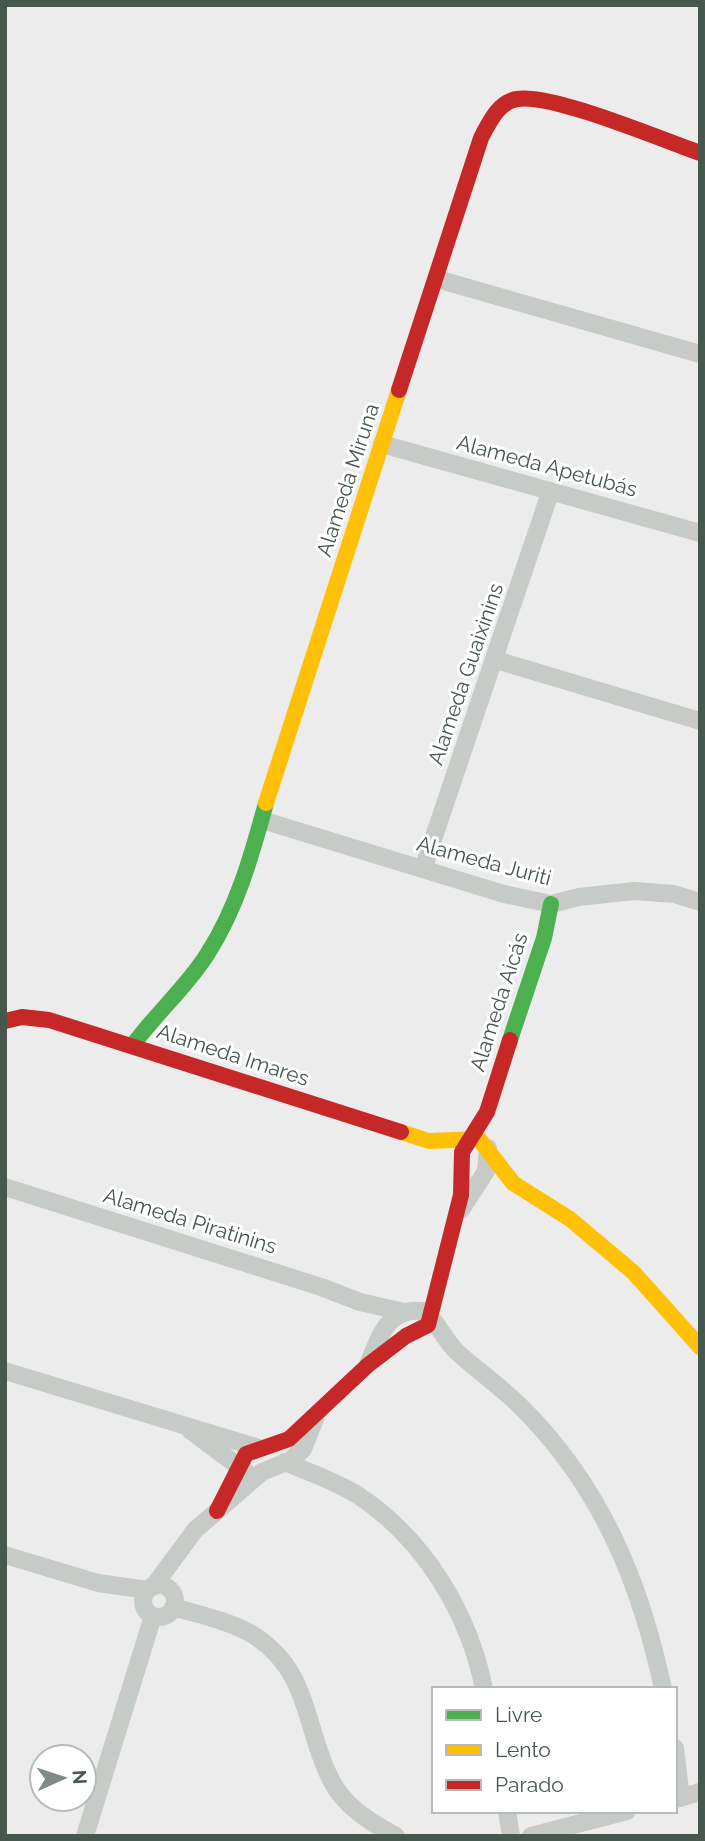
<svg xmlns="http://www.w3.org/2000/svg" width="705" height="1841" font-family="Raleway,sans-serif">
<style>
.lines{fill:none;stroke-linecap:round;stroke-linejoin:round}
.street{stroke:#c7cbc8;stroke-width:18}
.fast{stroke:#4caf50;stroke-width:16}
.slow{stroke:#ffc107;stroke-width:16}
.jam{stroke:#c62828;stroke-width:16}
.labels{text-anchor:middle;stroke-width:6;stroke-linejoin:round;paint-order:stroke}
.street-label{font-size:21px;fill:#46574e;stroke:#fff}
</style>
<rect width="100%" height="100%" fill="#edeced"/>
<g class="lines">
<path class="street" d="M437 279 700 354
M382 444 700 533
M496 660 700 721
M262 820 504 894 551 904 579 897 634 891 674 894 700 902
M423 869 550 493
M5 1187 321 1287 360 1302 404 1312
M461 1210 486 1171 488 1148
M369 1362C380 1336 388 1307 423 1311 437 1320 444 1340 457 1352 480 1373 507 1391 529 1415 603 1492 641 1585 663 1689
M5 1371 259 1448
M190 1430 246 1472
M285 1462C310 1473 336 1481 359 1496 424 1539 469 1613 484 1689
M5 1555 98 1583 148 1590
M143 1601a16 16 0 1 1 32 0a16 16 0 1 1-32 0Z
M153 1587 195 1530 217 1511 262 1472 291 1460 303 1449 315 1419
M173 1607C200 1615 231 1621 255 1636 311 1673 304 1728 331 1780 344 1806 371 1823 396 1836
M675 1748 681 1798
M675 1799 700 1792
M507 1811 511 1836
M85 1836 153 1616
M531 1836 627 1811"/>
<path class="fast" d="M510 1040 544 938 551 904
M133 1045C156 1013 187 987 208 953 237 908 252 854 266 803"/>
<path class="slow" d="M266 803 399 390
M401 1132 429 1141 479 1139 513 1183 570 1219 633 1272 700 1347"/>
<path class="jam" d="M399 390 481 138C489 123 498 102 517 99 552 93 662 140 700 153
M5 1021 22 1017 49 1020 401 1132
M217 1511 246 1454 289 1439 368 1365 406 1336 428 1325 461 1195 462 1152 487 1112 510 1040"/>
</g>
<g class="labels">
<g class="street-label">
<text transform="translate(547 466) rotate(15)" y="7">Alameda Apetubás</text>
<text transform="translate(348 480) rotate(-72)" y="7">Alameda Miruna</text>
<text transform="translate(466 674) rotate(-71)" y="7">Alameda Guaixinins</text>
<text transform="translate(484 861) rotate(15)" y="7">Alameda Juriti</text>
<text transform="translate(499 1002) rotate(-72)" y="7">Alameda Aicás</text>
<text transform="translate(233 1055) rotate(18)" y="7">Alameda Imares</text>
<text transform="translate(190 1221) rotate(17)" y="7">Alameda Piratinins</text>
</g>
</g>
<rect width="705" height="1841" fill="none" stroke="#46574e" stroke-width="14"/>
<rect x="432" y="1687" width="245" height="126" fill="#ffffff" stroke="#b5bcb8" stroke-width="2"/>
<rect x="446" y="1710" width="35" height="10" fill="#4caf50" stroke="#b5bcb8" stroke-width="2"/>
<text x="495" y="1722" font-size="21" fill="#46574e">Livre</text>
<rect x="446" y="1745" width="35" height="10" fill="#ffc107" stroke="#b5bcb8" stroke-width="2"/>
<text x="495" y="1757" font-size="21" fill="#46574e">Lento</text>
<rect x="446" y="1780" width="35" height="10" fill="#c62828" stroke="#b5bcb8" stroke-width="2"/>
<text x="495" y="1792" font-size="21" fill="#46574e">Parado</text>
<g transform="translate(63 1778) rotate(87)"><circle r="33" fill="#ffffff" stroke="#b5bcb8" stroke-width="2"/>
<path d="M0-5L12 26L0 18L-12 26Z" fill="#808b86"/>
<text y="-10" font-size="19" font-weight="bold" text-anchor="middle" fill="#46574e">N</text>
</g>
</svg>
